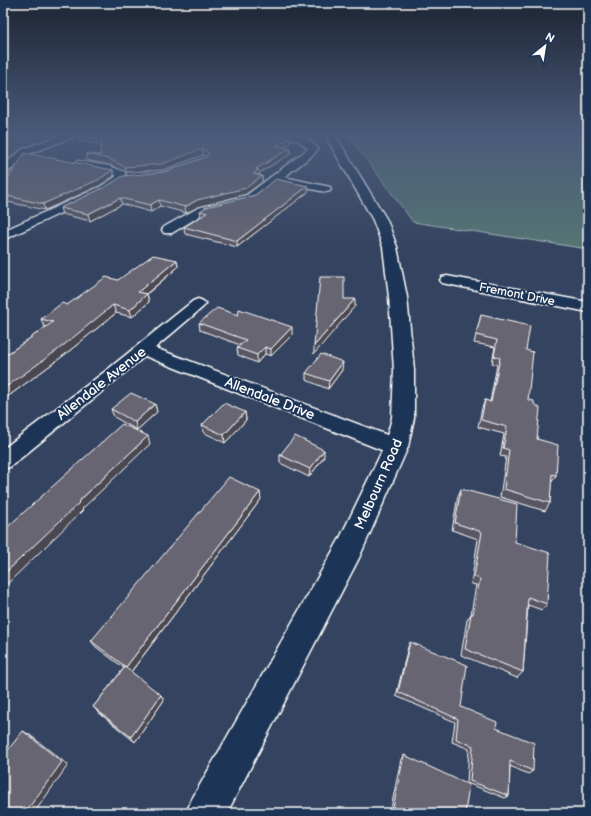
<svg xmlns="http://www.w3.org/2000/svg" width="591" height="816" font-family="'Balsamiq Sans',sans-serif">
<style>
.built{fill:#444d65}
.green{fill:#557473;stroke:#aabab9}
.lines{fill:none;stroke-linecap:round;stroke-linejoin:round}
.minor-casing{stroke:#fff;stroke-width:3}
.tertiary-casing{stroke:#fff;stroke-width:3}
.minor{fill:#1d3557;fill-rule:evenodd}
.tertiary{fill:#1d3557;fill-rule:evenodd}
.wall{fill:#595763;stroke:#fff}
.shaded-wall{fill:#494750;stroke:#fff}
.building{fill:#686573;stroke:#fff}
.labels{text-anchor:middle;stroke-width:4;stroke-linejoin:round;paint-order:stroke}
.far-street-label{font-size:12px;fill:#fff;stroke:#1d3557}
.street-label{font-size:14px;fill:#fff;stroke:#1d3557}
</style>
<rect width="100%" height="100%" fill="#34435f"/>
<filter id="ink" filterUnits="userSpaceOnUse"><feTurbulence type="fractalNoise" baseFrequency=".025" numOctaves="2"/><feDisplacementMap in="SourceGraphic" scale="8" xChannelSelector="R" yChannelSelector="G"/><feConvolveMatrix kernelMatrix="1 2 1 2 8 2 1 2 1" color-interpolation-filters="sRGB"/></filter>
<g filter="url(#ink)">
<path class="built" d="M3 135H54L20 149 19 154 3 151Z"/>
<path class="green" d="M348 135H588V249L413 222Z"/>
<g class="lines">
<g class="minor-casing">
<path id="minor" d="M282 135C297 133 308 136 318 149L314 154 284 177 330 187 331 189 330 191 326 192 277 182 255 199 206 212 172 233H164L162 230 164 227 198 208 247 195 308 149 298 140 283 137Z
M78 161 109 166 125 172 126 178 121 184 108 191 3 240V231L100 187 116 177V175L107 172 75 166 73 164Z
M447 276 588 302V312L442 283 440 280 442 277Z
M198 299 203 301 206 304 203 307 155 348 403 441 406 447 403 453 396 455 389 453 145 356 10 467 3 469V449L107 370 193 301Z"/>
</g>
<g class="tertiary-casing">
<path id="tertiary" d="M61 135H74L73 137 31 153 7 173 3 174V165L23 149Z
M325 135H335L387 220 397 247 407 297 414 370V418L408 447 359 558 227 813H186L192 799 339 540 384 447 392 418 394 370 389 297 383 247 373 220Z"/>
</g>
<use href="#minor" class="minor"/>
<use href="#tertiary" class="tertiary"/>
</g>
<path class="wall" d="M78 135 290 138V143L283 147 290 148V154L259 173V175L262 176V182L246 194 198 207 186 213 160 206 151 212 122 204 90 221 62 214 60 208 164 172 206 157 203 155 163 170 126 172 110 165 87 160 86 154 100 155 101 145 80 141Z
M113 170 114 176 99 186 45 210 3 201V186Z
M308 192 237 247 185 234 184 227 201 217 200 211Z
M177 260 178 267 147 294 149 302 132 317 116 313 63 356 3 400V357L46 327 44 326 41 319 67 305 118 280Z
M481 315 526 350 528 400 534 404 537 439 556 476 551 483 550 503 545 511 500 497 506 457 500 456 504 434 478 427 482 408 485 400 490 402 497 365 492 363 495 347 474 343Z
M199 323 292 335 271 356 265 354 257 363 238 355 237 348 240 345 200 330Z
M342 370 328 389 306 380V373Z
M155 404 157 412 137 430 114 417 111 409Z
M245 412 246 420 225 443 203 432 202 425Z
M280 455 324 457 309 477 280 463Z
M461 489 515 542 547 604 542 610 528 605 523 672 517 678 461 655 467 620 471 614 476 585 471 584 478 539 452 530 458 496Z
M261 499 131 672 164 700 135 742 98 712 93 707 124 668 96 647 91 641Z
M410 642 461 707 496 728 533 771 528 774 510 766 509 796 505 798 467 783 469 749 452 742 455 722 396 696 408 647Z
M404 755 465 813H390L401 759Z"/>
<path class="shaded-wall" d="M290 138V143L276 151V146Z
M290 148V154L259 173V175L253 174 256 169Z
M202 149 203 155 163 170 126 172 125 167Z
M113 170 114 176 99 186 45 210 43 204Z
M262 176V182L246 194 198 207 186 213 185 207 197 200Z
M308 186V192L237 247V241Z
M120 198 122 204 90 221 88 214Z
M159 200 160 206 151 212 150 205Z
M177 260 178 267 140 299 138 292Z
M147 294 149 302 132 317 130 310Z
M355 299V306L314 354V346Z
M113 305 116 313 63 356 3 400V389Z
M292 327V335L271 356V349Z
M265 347V354L257 363V355Z
M343 362 342 370 328 389 329 381Z
M155 404 157 412 137 430 135 422Z
M245 412 246 420 225 443 224 435Z
M148 436 150 444 82 509 83 510 5 586 3 583V575L78 502Z
M324 450V457L309 477 310 469Z
M260 492 261 499 130 673 126 667Z
M161 695 164 700 135 742 131 737Z
M23 731 30 735 68 765 34 813H25Z"/>
<path class="building" d="M78 135H273L290 138 276 146 290 148 256 169 259 170 253 174 262 176 246 188 197 200 185 207 159 200 150 205 120 198 88 214 60 208 107 186 123 176 164 172 206 157 209 153 202 149 162 164 125 167 109 159 86 154 100 155 102 140Z
M25 153 113 170 98 180 43 204 3 195V186Z
M276 179 308 186 237 241 184 227 207 213 200 211 206 207 255 195Z
M153 255 177 260 138 292 147 294 130 310 113 305 59 349 3 389V357L53 322 41 319 62 303 67 305 106 277 118 280Z
M320 277H344V299H355L314 346Z
M217 308 238 315 239 309 292 327 271 349 265 347 257 355 237 348 246 340 199 323Z
M481 315 530 326 526 350 533 352 528 400 534 401V404L540 408 537 439 558 445 556 476 552 474 550 503 504 489 509 450 503 448 507 427 481 420 485 400 491 402 500 358 494 356 497 340 476 335Z
M321 354 343 362 329 381 306 373Z
M131 393 155 404 135 422 111 409Z
M224 403 245 412 224 435 202 425Z
M122 424 148 436 78 502 79 503 3 575V531Z
M295 436 324 450 310 469 280 455Z
M229 477 260 492 126 667 91 641Z
M461 489 517 504 515 542 550 553 547 604 528 597 523 672 465 649 471 614H473L480 579 474 577 482 532 455 523Z
M410 642 467 665 461 707 497 722 496 728 534 743 533 771 510 761 509 796 470 781 473 746 456 739 458 719 398 692Z
M125 667 161 695 131 737 93 707Z
M23 731 62 762 25 813H3V756Z
M404 755 469 785 465 813H392Z"/>
</g>
<linearGradient id="sky" x2="0" y2="1"><stop stop-color="#1d2534"/><stop offset="0.54" stop-color="#4a5b7a"/><stop offset="1" stop-color="#4a5b7a" stop-opacity="0"/></linearGradient>
<rect width="591" height="249" fill="url(#sky)"/>
<g class="labels">
<g class="far-street-label">
<text transform="translate(517 294) rotate(11)" y="4">Fremont Drive</text>
</g>
<g class="street-label">
<text transform="translate(101 383) rotate(-38)" y="5">Allendale Avenue</text>
<text transform="translate(270 398) rotate(21)" y="5">Allendale Drive</text>
<text transform="translate(378 484) rotate(-66)" y="5">Melbourn Road</text>
</g>
</g>
<rect width="591" height="816" fill="none" stroke="#1d3557" stroke-width="16"/>
<rect x="8" y="8" width="575" height="800" fill="none" stroke="#fff" stroke-width="1.5" filter="url(#ink)"/>
<g transform="translate(545 46) rotate(30)" stroke="#1d3557" stroke-width="3" paint-order="stroke">
<path d="M0-3L7 15L0 10L-7 15Z" fill="#ffffff"/>
<text y="-6" font-size="11" font-weight="bold" text-anchor="middle" fill="#ffffff">N</text>
</g>
</svg>
